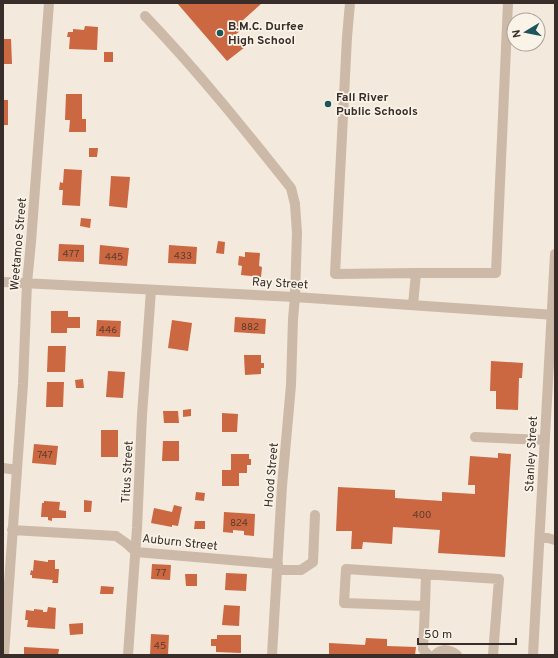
<svg xmlns="http://www.w3.org/2000/svg" width="558" height="658" font-family="Overpass,sans-serif">
<style>
.building{fill:#cb6741}
.lines{fill:none;stroke-linecap:round;stroke-linejoin:round}
.minor{stroke:#ccb9a7;stroke-width:10}
.poi-dot{fill:#1b565c;stroke:#faf3e8;stroke-width:1.5}
.labels{text-anchor:middle;stroke-width:3.5;stroke-linejoin:round;paint-order:stroke}
.number-label{font-size:10px;fill:#5d3c2e}
.poi-label{font-size:12px;font-weight:bold;fill:#382d28;stroke:#faf3e8;text-anchor:start}
.street-label{font-size:12px;fill:#382d28;stroke:#faf3e8}
</style>
<rect width="100%" height="100%" fill="#f3e9dc"/>
<path class="building" d="M177 3H262L242 21 240 31 235 35 245 47 227 61Z
M85 26 98 27 97 50 69 49 70 37H67L68 32H73V29L84 30Z
M3 39H11L12 64H3Z
M104 52H113V62H104Z
M66 94H82V119H86V132H69L70 120H65Z
M3 100H8V125H3Z
M89 148H98L97 157H89Z
M64 169 82 170 80 206 62 205 63 190H59L60 182 63 183Z
M111 176 130 177 127 208 109 206Z
M81 218 91 219 90 228 80 226Z
M218 241 225 242 224 254 216 253Z
M59 244 84 245V262L58 261Z
M100 245 129 248 127 266 99 264Z
M169 245 197 247 196 264 168 263Z
M245 252 260 253 259 266 262 267 261 277 241 275 242 266 238 265 239 256 245 257Z
M51 311H68V317H80V328H67V333H51Z
M235 317 266 319 265 334 234 332Z
M97 320 121 321 120 337 96 336Z
M172 320 192 323 188 351 168 348Z
M48 346H66L65 372H47Z
M244 355H261V363H264V368H261V374L245 375Z
M491 361 523 363 522 378H519L518 410 496 409V391H490Z
M108 371 125 372 123 398 106 397Z
M83 379 84 388H76L75 380Z
M47 382H64L63 407H46Z
M191 409V416L183 417V410Z
M163 411H178L179 423H164Z
M222 413 238 414 237 432H222Z
M101 430H118V457H101Z
M163 441H179V461H162Z
M34 444 58 446 56 465 32 463Z
M498 453 511 454 505 557 438 553 440 530 393 527 392 544 363 542 362 549H351L352 531H336L338 487 395 490V498L442 501V492L475 494V485H468L470 456 498 458Z
M231 454H249V459H251V465H247V473H239V486H222V470H231Z
M196 492 205 493 204 501 195 500Z
M84 500 92 501 91 512H84Z
M44 501 60 502 59 510 66 511V518H52V521L48 520V517H41L42 503H44Z
M174 505 182 507 178 526 172 525V527L151 523 154 508 172 512Z
M224 512 255 514 254 536 244 535V531L233 530V533L223 532Z
M195 521H205V529H194Z
M34 560 48 562V560H55V569H59L58 583H52L53 580 32 578V575H30L31 570 33 571Z
M152 564 171 565 170 580 151 579Z
M226 573 247 574 246 591 225 590Z
M185 574H197V586H186Z
M101 586 114 587 113 594H100Z
M224 605 240 606 239 626 222 625Z
M48 607 56 608 55 629 27 627 28 620H25L26 610 34 611V609L43 610V612H47Z
M83 623V634L70 635 69 624Z
M151 634 169 635 168 655H150Z
M217 635H241V653L216 652V646H211V639H217Z
M366 638 387 639V646L416 647 415 655H329V643L365 645Z
M24 647 59 649 58 655H24Z"/>
<g class="lines">
<path class="minor" d="M350 3 347 37 335 274 416 273
M145 16C197 70 244 129 291 188L295 204 297 233 295 297 293 319 291 385 282 486 272 655
M3 282 295 297 555 315
M413 305 416 273H496L508 3
M475 437 545 440
M3 468 17 470
M12 530 116 536 126 543 136 552 278 564
M540 536 555 540
M277 570H301L313 562 315 515
M425 606 426 574
M4 655 23 384 27 283 31 242 49 3
M128 655 137 528 142 415 151 290
M428 655 423 649 425 606 344 603 346 569 499 579 493 655
M435 655C442 648 450 649 457 655
M533 655 555 254"/>
</g>
<g class="poi-dot">
<circle cx="220" cy="33" r="4"/>
<circle cx="328" cy="104" r="4"/>
</g>
<g class="labels">
<g class="number-label">
<text x="71" y="257">477</text>
<text x="183" y="259">433</text>
<text x="114" y="260">445</text>
<text x="250" y="330">882</text>
<text x="108" y="333">446</text>
<text x="45" y="458">747</text>
<text x="422" y="518">400</text>
<text x="239" y="526">824</text>
<text x="161" y="576">77</text>
<text x="160" y="649">45</text>
</g>
<g class="poi-label">
<text x="228" y="30">B.M.C. Durfee<tspan x="228" dy="14">High School</tspan></text>
<text x="336" y="101">Fall River<tspan x="336" dy="14">Public Schools</tspan></text>
</g>
<g class="street-label">
<text transform="translate(18 244) rotate(-85)" y="4">Weetamoe Street</text>
<text transform="translate(280 283) rotate(3)" y="4">Ray Street</text>
<text transform="translate(531 454) rotate(-87)" y="4">Stanley Street</text>
<text transform="translate(127 472) rotate(-87)" y="4">Titus Street</text>
<text transform="translate(271 475) rotate(-85)" y="4">Hood Street</text>
<text transform="translate(180 542) rotate(6)" y="4">Auburn Street</text>
</g>
</g>
<rect width="558" height="658" fill="none" stroke="#382d28" stroke-width="8"/>
<g transform="translate(526 32) rotate(260)"><circle r="19" fill="#faf3e8" stroke="#aca49b"/>
<path d="M0-3L7 15L0 10L-7 15Z" fill="#1b565c"/>
<text y="-6" font-size="11" font-weight="bold" text-anchor="middle" fill="#382d28">N</text>
</g>
<path d="M418 638v6h98v-6" fill="none" stroke="#382d28" stroke-width="2"/>
<text x="424" y="638" font-size="12" fill="#382d28" stroke="#faf3e8" stroke-width="3" paint-order="stroke">50 m</text>
</svg>
